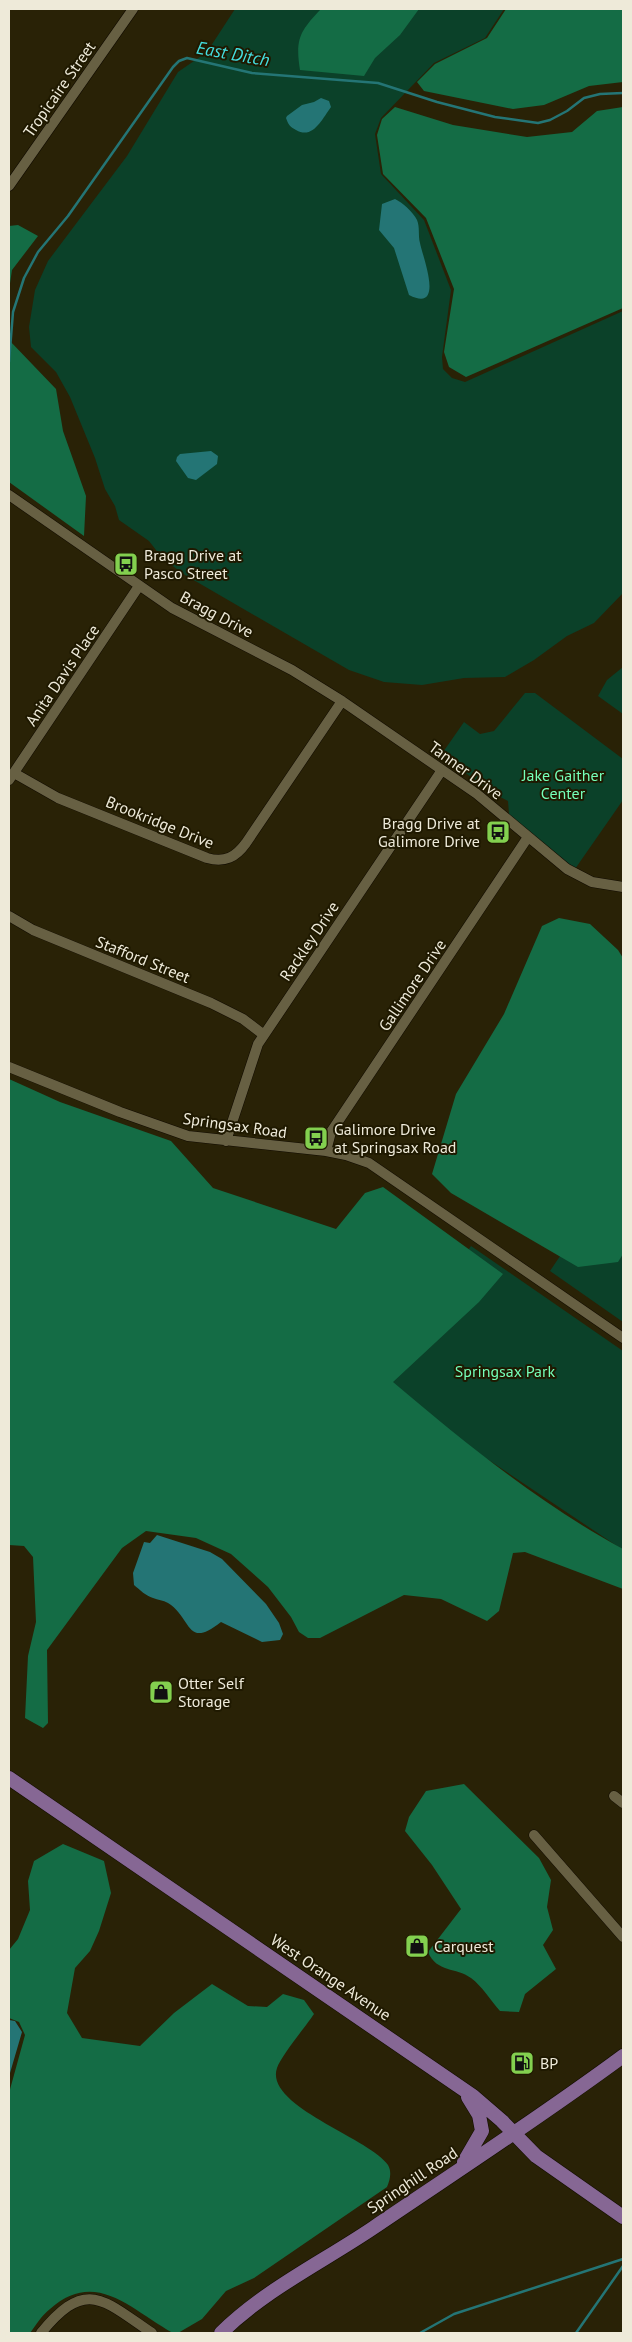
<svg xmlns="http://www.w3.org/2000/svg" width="632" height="2342" font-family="'PT Sans',sans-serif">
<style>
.green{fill:#0b4129}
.forest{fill:#146c45}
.water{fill:#247575}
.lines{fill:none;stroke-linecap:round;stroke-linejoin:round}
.stream{stroke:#247575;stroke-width:2.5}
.minor-casing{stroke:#110b00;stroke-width:11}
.major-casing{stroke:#110b00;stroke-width:15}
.minor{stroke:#676043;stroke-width:10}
.major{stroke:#866794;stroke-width:14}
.labels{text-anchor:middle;stroke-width:4;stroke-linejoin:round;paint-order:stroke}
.street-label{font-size:16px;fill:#eeead9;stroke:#1f1900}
.poi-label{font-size:16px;fill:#eeead9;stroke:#1f1900;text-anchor:start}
.park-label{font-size:16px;fill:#75ffb9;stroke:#1f1900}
.water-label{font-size:18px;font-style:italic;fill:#44dedf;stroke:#1f1900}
</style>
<rect width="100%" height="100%" fill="#292206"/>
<path class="green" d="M235 9H504L485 38 434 63 381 118 375 134 381 174 424 220 451 290 442 357 443 369 452 378 465 382 623 311V593L594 623 567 636 534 660 505 677 464 678 422 685 384 682 349 670 185 575 163 559 149 541 119 520 115 506 105 489 95 458 70 397 56 372 31 347 29 327 35 290 48 261 127 156 178 72 207 52Z
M623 667V714L598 696 607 680Z
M525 693H535L623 759V800L575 869 557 857 509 814 508 801C483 789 464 770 441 755L464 722 480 734 494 731Z
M623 1162V1322L550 1271Z
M471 1246 623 1351V1550L375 1384Z"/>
<path class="forest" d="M321 9H419L400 35 375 58 364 76 300 70C295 39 300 31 321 9Z
M506 9H623V82L589 86 544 105 513 109 424 91 417 82 435 64 487 38Z
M395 107 453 125 527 137 572 132 597 111 623 107V308L466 377 449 367 444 352 454 289 426 218 383 174 377 135 382 119Z
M18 225 38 236 12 270 9 290V226Z
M9 340 56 389 63 431 86 496 84 536 9 482Z
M559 918 590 924 618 950 623 958V1254L618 1262 578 1267 451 1193 432 1174 456 1094 504 1014 542 926Z
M9 1079 60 1102 171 1141 213 1188 336 1229 365 1193 383 1187 503 1274 479 1302 393 1382C465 1443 540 1504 623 1549V1589L525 1552 513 1553 499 1611 487 1621 441 1599 404 1595 320 1638H308L299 1632 291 1617 268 1587 231 1554 196 1538 146 1531 122 1548 47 1650 48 1723 43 1728 25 1718 28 1656 36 1622 33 1557 24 1546 9 1545Z
M464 1784 539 1858 551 1880 547 1907 553 1930 543 1945 556 1969 525 1994 519 2012 500 2011C491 2001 482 1986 471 1978 456 1967 437 1973 428 1952L461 1909 432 1865 405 1831 409 1817 426 1791Z
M63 1844 104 1861 111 1893 99 1931 90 1951 75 1968 67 2013 82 2038 140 2046 174 2013 212 1984 248 2006 267 2007 283 1994 304 2000 314 2014C306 2026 281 2056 277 2068 264 2106 370 2138 388 2165 392 2172 390 2180 387 2187L254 2278 226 2291 202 2319 178 2333H173C131 2310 96 2268 50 2309 42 2315 36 2325 30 2333H9V2093L25 2035 19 2022 9 2018V1950L18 1939 30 1910 28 1881 34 1861Z"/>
<path class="water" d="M321 98 329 101 331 107C322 119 313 140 296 130 290 127 288 124 286 118L287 116 302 105 314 102Z
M395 199C403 203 413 212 417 220 420 227 418 236 420 243 422 255 446 314 409 295L394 248 379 230 382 204Z
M211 451 218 456 217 464 196 480 188 478 176 461 177 457 180 454Z
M157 1535 210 1552 222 1559 266 1604 279 1623 283 1634 280 1640 262 1642 221 1622C186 1650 192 1618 168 1603 163 1600 158 1600 153 1598 146 1596 140 1590 134 1585L133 1573 144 1542 150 1543Z
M9 2020 15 2021 22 2032 10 2073 9 2087Z"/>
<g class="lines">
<path class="stream" d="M9 362 13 312 24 278 38 252 68 216 173 67 179 61 187 58 252 73 378 83 437 102 495 117 538 123 550 120 567 111 584 98 600 94 623 93
M420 2333 454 2314 623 2259
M576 2333 623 2266"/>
<g class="minor-casing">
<path id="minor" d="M9 186 133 9
M9 495 172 608 292 670 342 701 477 794 567 869 592 882 623 887
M14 773 58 798 207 858C225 863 236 857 246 843L342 701
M9 780 139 586
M9 916 33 930 211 1003 243 1019 264 1035
M9 1067 120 1112 188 1136 326 1151 346 1155 369 1163 623 1338
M226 1141 258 1044 442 770
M326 1151 331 1132 528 837
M614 1796 623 1803
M534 1835 623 1937
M41 2333C86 2278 102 2299 152 2333"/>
</g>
<g class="major-casing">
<path id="major" d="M9 1778 473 2096 502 2121 536 2156 623 2217
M464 2162 482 2131 479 2115 468 2097
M221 2333C266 2289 321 2263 373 2228 457 2171 542 2116 623 2056"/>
</g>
<use href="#minor" class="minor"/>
<use href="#major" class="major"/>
</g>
<defs>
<g id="bus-square" transform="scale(1.25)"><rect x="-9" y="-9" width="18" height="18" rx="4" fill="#83d04f" stroke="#1f1900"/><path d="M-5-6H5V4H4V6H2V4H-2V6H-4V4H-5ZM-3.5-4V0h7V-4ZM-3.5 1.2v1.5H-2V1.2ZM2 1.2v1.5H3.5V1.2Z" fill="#111"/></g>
<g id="shop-square" transform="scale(1.25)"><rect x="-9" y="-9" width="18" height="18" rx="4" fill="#83d04f" stroke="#1f1900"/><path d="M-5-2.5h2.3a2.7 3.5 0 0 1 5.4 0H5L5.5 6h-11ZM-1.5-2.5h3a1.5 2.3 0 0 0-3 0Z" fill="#111"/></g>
<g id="fuel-square" transform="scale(1.25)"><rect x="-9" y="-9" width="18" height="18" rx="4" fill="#83d04f" stroke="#1f1900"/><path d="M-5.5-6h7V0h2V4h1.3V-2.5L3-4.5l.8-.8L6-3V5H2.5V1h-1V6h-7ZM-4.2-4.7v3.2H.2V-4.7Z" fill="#111"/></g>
</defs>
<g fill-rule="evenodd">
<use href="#bus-square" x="126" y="564"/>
<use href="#bus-square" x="498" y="832"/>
<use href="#bus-square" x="316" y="1138"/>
<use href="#shop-square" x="161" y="1692"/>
<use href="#shop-square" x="417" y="1946"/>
<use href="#fuel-square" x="522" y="2063"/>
</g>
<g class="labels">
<g class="street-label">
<text transform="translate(59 89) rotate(-55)" y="6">Tropicaire Street</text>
<text transform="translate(217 614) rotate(28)" y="6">Bragg Drive</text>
<text transform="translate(62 675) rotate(-56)" y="6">Anita Davis Place</text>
<text transform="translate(466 770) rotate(36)" y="6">Tanner Drive</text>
<text transform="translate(160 822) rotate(22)" y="6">Brookridge Drive</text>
<text transform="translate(309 941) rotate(-56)" y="6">Rackley Drive</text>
<text transform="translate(143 959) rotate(22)" y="6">Stafford Street</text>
<text transform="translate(412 985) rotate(-56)" y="6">Gallimore Drive</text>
<text transform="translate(235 1125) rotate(8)" y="6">Springsax Road</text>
<text transform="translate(331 1977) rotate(34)" y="6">West Orange Avenue</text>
<text transform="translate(412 2180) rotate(-34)" y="6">Springhill Road</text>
</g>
<g class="poi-label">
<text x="144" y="561">Bragg Drive at<tspan x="144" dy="18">Pasco Street</tspan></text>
<text x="480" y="829" text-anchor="end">Bragg Drive at<tspan x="480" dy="18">Galimore Drive</tspan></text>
<text x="334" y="1135">Galimore Drive<tspan x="334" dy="18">at Springsax Road</tspan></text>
<text x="178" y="1689">Otter Self<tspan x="178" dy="18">Storage</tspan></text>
<text x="434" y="1952">Carquest</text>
<text x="540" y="2069">BP</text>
</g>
<g class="park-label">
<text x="563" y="781">Jake Gaither<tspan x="563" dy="18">Center</tspan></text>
<text x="505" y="1377">Springsax Park</text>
</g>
<g class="water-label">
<text transform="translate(233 54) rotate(10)" y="6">East Ditch</text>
</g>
</g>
<rect width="632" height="2342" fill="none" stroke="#eeead9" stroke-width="20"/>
</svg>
